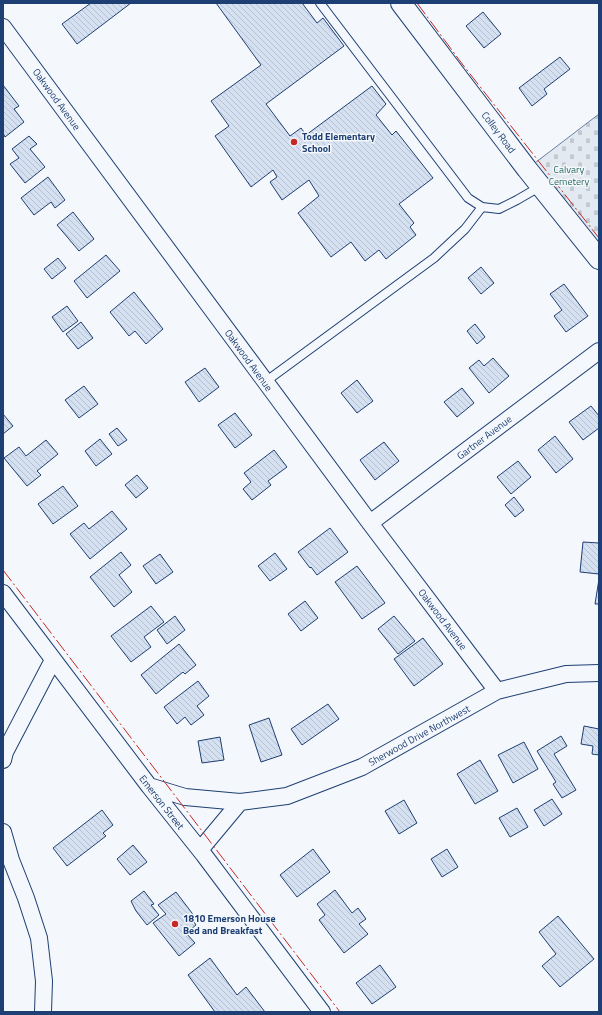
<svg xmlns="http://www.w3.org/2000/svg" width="602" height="1015" font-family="'Titillium Web',sans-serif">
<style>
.cemetery{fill:url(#cemetery-stones);stroke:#687fa3}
.building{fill:url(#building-back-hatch);stroke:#1d3f73}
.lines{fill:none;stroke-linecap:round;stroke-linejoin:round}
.service-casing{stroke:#1d3f73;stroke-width:10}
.minor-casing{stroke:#1d3f73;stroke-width:18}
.tertiary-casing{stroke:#1d3f73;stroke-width:22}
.service{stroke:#f4f7fb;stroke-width:8}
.minor{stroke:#f4f7fb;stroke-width:16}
.tertiary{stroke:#f4f7fb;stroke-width:20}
.power{stroke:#c62828;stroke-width:1;stroke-dasharray:14 3 2 3;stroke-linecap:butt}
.poi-dot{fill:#c62828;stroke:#f4f7fb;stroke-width:1.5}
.labels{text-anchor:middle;stroke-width:3;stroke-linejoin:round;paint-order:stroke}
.street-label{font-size:10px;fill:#1d3f73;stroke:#f4f7fb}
.poi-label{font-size:10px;font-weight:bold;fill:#1d3f73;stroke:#f4f7fb;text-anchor:start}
.park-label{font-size:10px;fill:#2c6c60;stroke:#f4f7fb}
</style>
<defs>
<pattern id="cemetery-stones" width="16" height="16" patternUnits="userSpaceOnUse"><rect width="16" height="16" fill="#e3e9f0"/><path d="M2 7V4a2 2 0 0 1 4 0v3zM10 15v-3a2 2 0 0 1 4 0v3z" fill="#c2c9d1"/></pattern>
<pattern id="building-back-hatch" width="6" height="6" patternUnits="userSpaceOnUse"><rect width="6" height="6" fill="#d5e0f0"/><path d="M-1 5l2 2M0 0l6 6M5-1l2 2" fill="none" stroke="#b6c1d1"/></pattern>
</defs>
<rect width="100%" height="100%" fill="#f4f7fb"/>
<path class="cemetery" d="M599 114V259L527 169Z"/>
<path class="building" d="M91 3H131L77 44 62 24Z
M216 3H302L317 23 323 18 344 46 266 104 290 136 301 128 306 135 372 86 386 104 376 115 392 135 396 131 433 178 399 204 414 223 410 227 416 235 386 259 379 250 365 261 351 242 331 257 298 213 319 196 309 180 282 200 270 182 277 177 273 170 251 187 215 136 229 126 211 101 261 65Z
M483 12 501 34 484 48 466 26Z
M560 57 570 69 544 89 547 94 532 106 519 88Z
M3 85 19 106 14 109 24 122 5 137 3 133Z
M29 136 37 144 30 149 45 167 25 183 10 164 19 158 12 149Z
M48 177 65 200 55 208 51 202 34 215 21 198Z
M73 212 94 239 79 251 57 225Z
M106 255 120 271 87 298 74 281Z
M58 258 66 268 52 279 44 269Z
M481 267 494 283 481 294 468 278Z
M564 284 588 316 566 332 554 316 562 310 550 294Z
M134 292 163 329 146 344 135 331 129 336 110 312Z
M67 306 78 321 63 332 52 317Z
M81 322 93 338 78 349 66 334Z
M475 324 485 337 477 344 467 331Z
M493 358 509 376 489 393 469 368 479 360 484 366Z
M205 368 219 387 199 402 185 382Z
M357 380 373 401 357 413 341 393Z
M84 386 98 404 79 418 65 400Z
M462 388 474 403 457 417 444 402Z
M591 406 599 416V428L583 440 569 422Z
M235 413 252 435 235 448 218 425Z
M3 414 13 426 3 434Z
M117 428 127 440 118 446 109 434Z
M555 436 573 459 556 473 538 450Z
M100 439 112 454 96 466 85 451Z
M46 440 58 454 37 471 41 475 27 486 4 458 19 447 26 456Z
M384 442 399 461 375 480 360 460Z
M274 450 287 467 268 481 271 485 252 500 243 489 251 482 244 473Z
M518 461 531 477 511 494 497 477Z
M137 475 148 488 136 498 125 485Z
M63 486 78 506 53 524 38 504Z
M514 497 524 510 515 517 505 505Z
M112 511 127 529 90 559 70 534 84 523 89 529Z
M330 528 348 552 317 575 311 567 310 568 298 552Z
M583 542 599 543V574L580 572Z
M121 552 131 565 119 575 132 592 114 607 90 577Z
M275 553 287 569 270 581 258 566Z
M160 554 173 572 156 584 143 566Z
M357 566 385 603 362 619 335 582Z
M599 579V604H595Z
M305 601 318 618 301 631 288 614Z
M151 606 164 622 144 637 151 647 131 662 111 636Z
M175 616 185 630 167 644 157 630Z
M394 616 415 641 398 654 378 629Z
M423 638 443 664 414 686 394 659Z
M179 644 196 665 185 674 183 672 156 694 141 675Z
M198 681 209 696 197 706 204 715 191 725 185 717 177 724 164 707Z
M328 704 339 719 302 745 291 729Z
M269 718 282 755 261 762 249 725Z
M584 726 599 729V755L592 754 593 746 581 744Z
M561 736 567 746 554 754 576 790 562 798 553 784 556 782 537 751Z
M220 737 224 760 202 763 198 741Z
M524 742 538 769 513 783 498 755Z
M480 760 498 791 475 804 457 774Z
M552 799 562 814 544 826 534 810Z
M404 800 417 823 399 834 385 811Z
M517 808 528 827 510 837 499 818Z
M102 810 113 825 103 833 106 836 67 866 53 848Z
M133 845 147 862 130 875 117 859Z
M313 849 330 872 297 897 280 875Z
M447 849 458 867 442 877 431 859Z
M335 890 352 913 358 908 366 919 359 924 368 934 344 953 319 920 325 915 317 904Z
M144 891 154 904 151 905 159 915 147 925 136 911 131 901Z
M176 892 195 917 192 919 196 925 186 933 195 943 179 956 153 923 166 914 158 905Z
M558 916 594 959 560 987 542 966 556 954 539 932Z
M210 958 237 995 246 987 265 1012H215L188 975Z
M380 965 396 987 372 1004 356 983Z"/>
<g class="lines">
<g class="service-casing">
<path id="service" d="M320 3 468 198 482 207 499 209 517 200 541 186
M265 382 434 258 465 229 482 207"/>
</g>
<g class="minor-casing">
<path id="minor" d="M3 27 370 523 497 691
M370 523 599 351
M3 593 149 786 204 855 322 1012
M3 760 5 752 53 660
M149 786 185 797 240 802 287 796 362 767 497 691 566 674 599 673
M3 832 11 860 26 898 39 938 44 981 43 1012
M200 850 240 802"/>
</g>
<g class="tertiary-casing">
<path id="tertiary" d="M401 3 527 169 599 259"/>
</g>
<use href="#service" class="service"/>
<use href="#minor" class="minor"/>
<use href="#tertiary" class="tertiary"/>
<path class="power" d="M417 3 463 65 599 238
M3 570 340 1012"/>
</g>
<g class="poi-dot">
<circle cx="294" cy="142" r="4"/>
<circle cx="175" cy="924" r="4"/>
</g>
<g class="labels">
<g class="street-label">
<text transform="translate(57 99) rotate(54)" y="4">Oakwood Avenue</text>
<text transform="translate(499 132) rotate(53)" y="4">Colley Road</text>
<text transform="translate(249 360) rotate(54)" y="4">Oakwood Avenue</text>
<text transform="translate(484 437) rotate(-37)" y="4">Gartner Avenue</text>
<text transform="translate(443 619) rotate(53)" y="4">Oakwood Avenue</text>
<text transform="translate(419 735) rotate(-29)" y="4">Sherwood Drive Northwest</text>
<text transform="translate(162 802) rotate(52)" y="4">Emerson Street</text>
</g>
<g class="poi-label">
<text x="302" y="140">Todd Elementary<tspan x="302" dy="12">School</tspan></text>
<text x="183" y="922">1810 Emerson House<tspan x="183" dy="12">Bed and Breakfast</tspan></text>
</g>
<g class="park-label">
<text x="569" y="173">Calvary<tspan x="569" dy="12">Cemetery</tspan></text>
</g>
</g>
<rect width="602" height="1015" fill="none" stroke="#1d3f73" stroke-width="8"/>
</svg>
